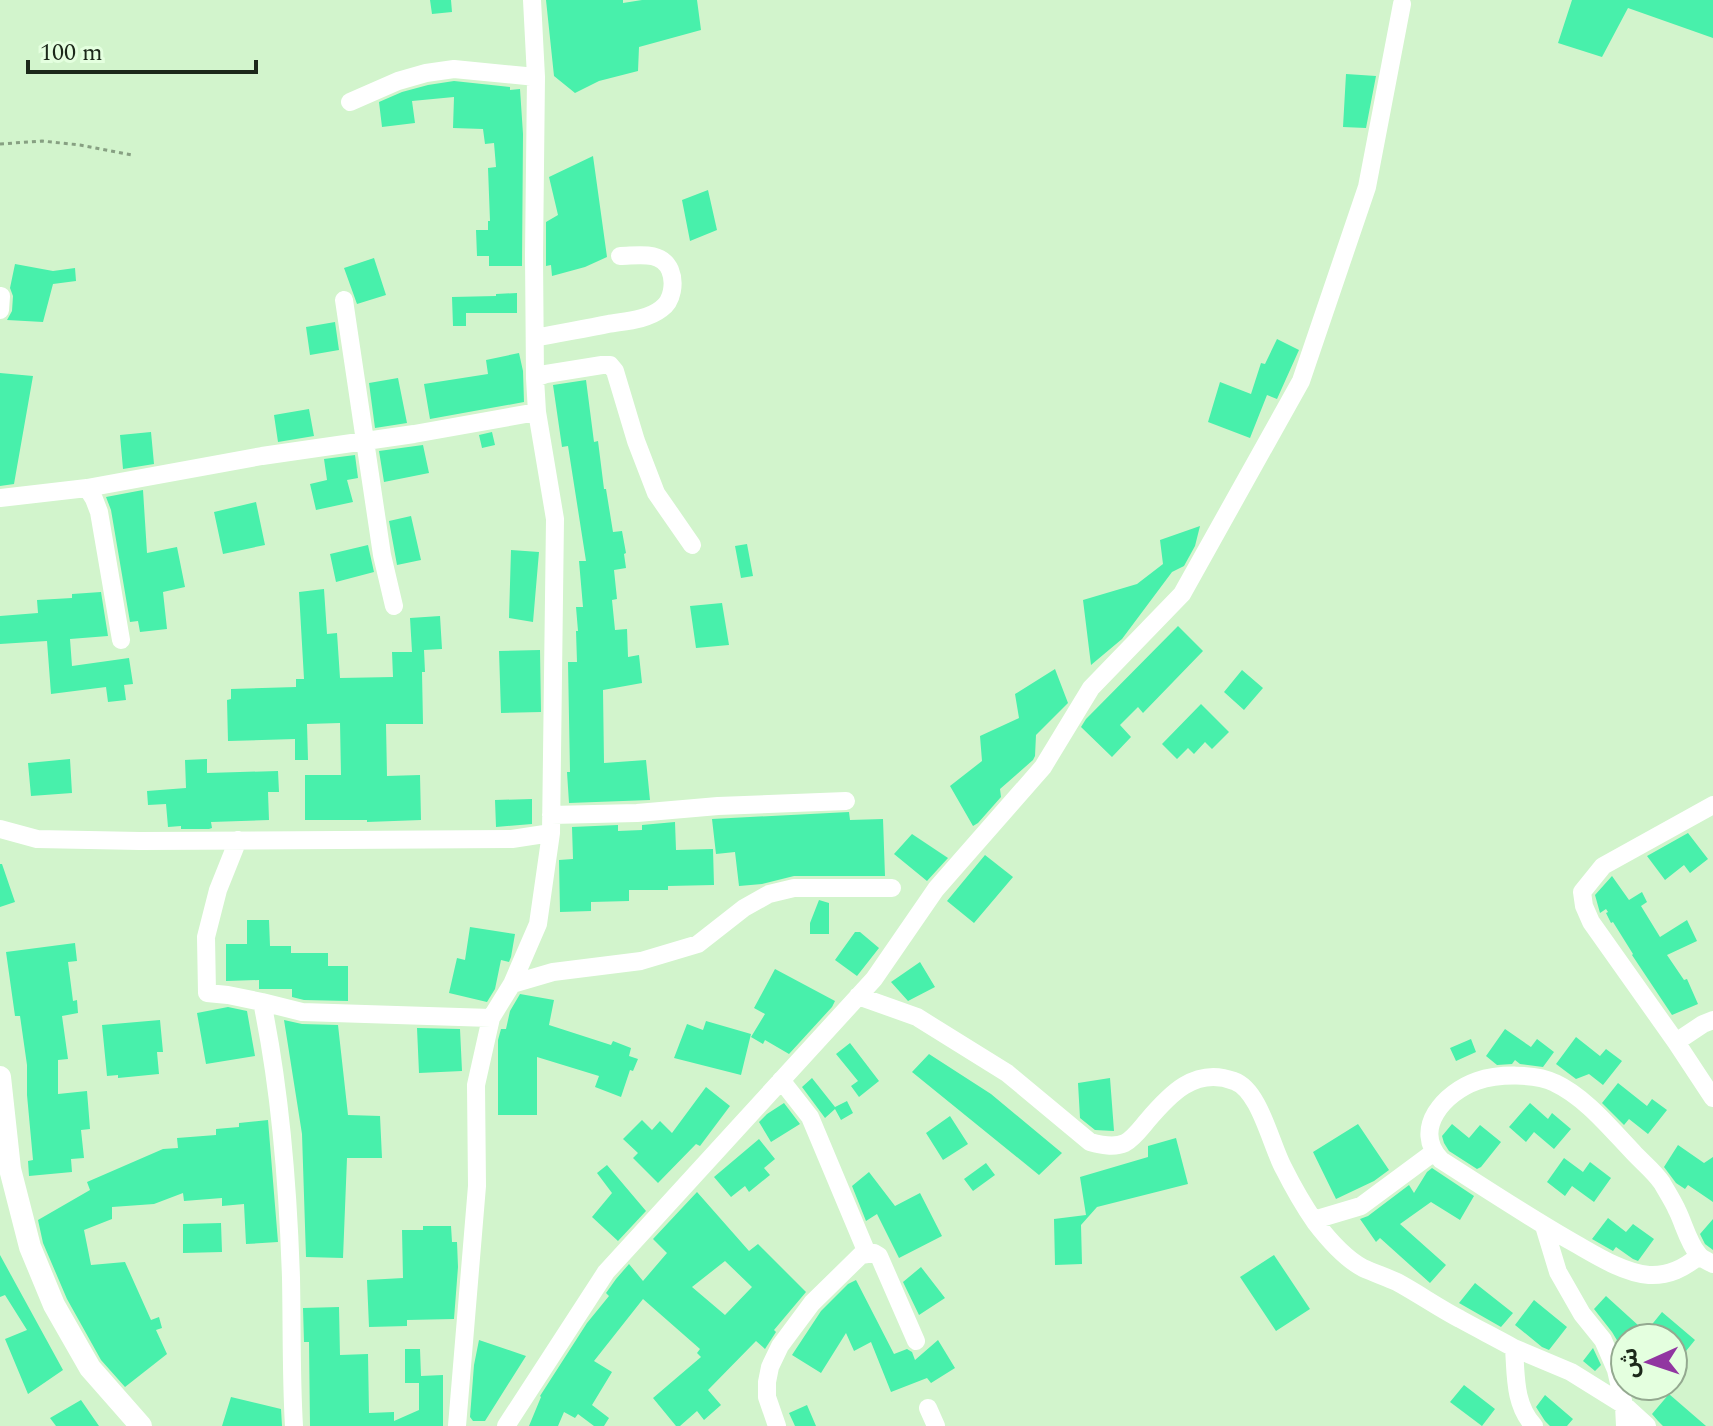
<svg xmlns="http://www.w3.org/2000/svg" width="1713" height="1426" font-family="Spectral,'Noto Sans Arabic',serif">
<style>
.building{fill:#48f0ab;fill-rule:evenodd}
.lines{fill:none;stroke-linecap:round;stroke-linejoin:round}
.path{stroke:#87a082;stroke-width:3;stroke-dasharray:4 4;stroke-linecap:butt}
.minor{stroke:#fff;stroke-width:18}
.tertiary{stroke:#fff;stroke-width:22}
</style>
<rect width="100%" height="100%" fill="#d2f4cc"/>
<path class="building" d="M430 0H451L452 12 432 14Z
M546 0H623V3L642 0H697L701 30 639 47 638 71 599 81 575 93 554 76Z
M1572 0H1713V38L1628 8 1602 57 1558 43Z
M1346 74 1376 76 1366 128 1343 127Z
M454 81 510 87V90L520 89 523 134 522 266H489V256H477L476 230H488V221H490L488 168 496 167 494 143 485 144 483 129 453 128 454 97 412 101 415 123 382 127 379 102 402 92 428 85Z
M593 156 607 257 585 267 552 276 551 265 546 266V222L558 215 549 177Z
M708 190 717 230 690 241 682 200Z
M374 258 386 295 357 304 344 268Z
M15 264 53 271 75 268 76 281 53 284 43 322 7 320 12 311 13 296 10 288Z
M517 293V313H466V326H453L452 297 496 296V294Z
M335 322 339 350 310 355 306 327Z
M1277 339 1299 350 1277 399 1267 395 1250 438 1208 422 1220 382 1251 394 1261 363 1265 364Z
M519 353 523 371 524 402 430 419 424 384 488 374 486 360Z
M0 373 33 376 14 484 0 486Z
M398 378 407 423 375 428 369 383Z
M586 380 594 442 598 441 604 489H606L613 532 622 531 626 553 624 554 626 568 614 570 617 599 612 600 615 630 627 629 628 657 639 655 642 683 603 690 604 763 646 760 650 800 569 803 567 772H570L568 662H577L576 631H578L576 607H583L579 561H586L568 446 562 447 553 385Z
M309 409 314 436 278 442 274 415Z
M151 432 154 464 123 469 120 435Z
M492 432 495 445 482 448 479 435Z
M423 445 429 473 384 482 379 451Z
M355 455 358 478 347 480 353 502 316 510 310 484 327 480 324 459Z
M143 490 147 553 177 547 185 587 163 592 167 629 140 632 138 621 130 622 111 510 106 497Z
M256 502 265 545 223 554 214 512Z
M411 516 421 560 397 565 389 521Z
M1200 526 1195 546 1184 566 1172 572 1122 639 1091 665 1083 600 1137 584 1163 564 1160 540Z
M747 544 753 576 741 578 735 546Z
M368 545 374 572 336 582 330 554Z
M511 550 539 552 533 622 509 618Z
M324 589 327 634 337 633 340 678 393 677 392 652H412L410 618 440 616 442 649 424 650 425 672H422L423 724H386L387 776 420 775 421 820 367 822V820H305V775H341L340 723 307 724 308 760H295V739L228 741 227 700 231 699V689L296 687V679H304L299 592Z
M101 592 108 636 70 639 72 666 129 658 133 684 124 685 126 700 108 702 106 687 51 694 47 641 0 644V616L38 613 37 600 72 598V594Z
M722 603 729 645 696 648 690 606Z
M1178 626 1203 651 1143 713 1138 707 1120 725 1131 737 1112 757 1081 727 1086 719Z
M540 650 541 712 501 713 499 651Z
M1055 669 1068 703 1036 735 1035 756 1033 760 1000 789 1001 797 978 823 973 826 950 786 982 761 980 736 1019 718 1015 694Z
M1242 670 1263 688 1244 710 1224 692Z
M1201 704 1229 732 1212 749 1205 742 1194 754 1188 748 1177 759 1162 744Z
M70 759 72 793 31 796 28 763Z
M207 759V773L278 771 279 792H268L269 820 211 822 212 828 209 829H181V826L168 827 166 804 148 805 147 791 186 788 185 760Z
M532 799V824L496 827 495 800Z
M849 812 850 820 883 819 885 876H794L762 884 739 886 735 852 716 854 712 819Z
M675 822 676 850 713 849 714 885 668 886V890H629V901L591 902V911L560 912 559 860 573 859 572 827 618 825V831L642 830V825Z
M1688 833 1708 859 1690 873 1684 865 1665 880 1647 856Z
M912 834 948 858 927 881 894 854Z
M985 855 1013 877 974 923 947 901Z
M0 864H2L15 902 0 907Z
M1612 876 1629 900 1642 892 1647 902 1641 906 1660 937 1687 920 1697 941 1667 955 1684 980 1687 979 1698 1004 1672 1015 1632 955 1633 954 1613 922 1611 923 1606 913 1608 912 1606 909 1600 913 1595 895Z
M819 900 829 903V934H810V923Z
M247 920H269L270 946H291V953H328V966H348V1001L304 1000 292 997V989H259V980L226 981V944H247Z
M470 927 515 934 511 957 509 962 501 960 495 989 487 1002 449 993 457 958 465 960Z
M855 932H860L879 948 857 976 835 960Z
M75 943 77 961 68 962 73 1001 77 1000 78 1013 62 1016 68 1059 58 1060V1094L87 1091 90 1129 81 1130 84 1158 71 1159 72 1172 29 1176 28 1161 33 1160 27 1095V1065L20 1016H15L6 952Z
M920 962 935 987 908 1001 891 982Z
M775 969 835 1001 832 1007 789 1054 765 1040 763 1044 751 1037 765 1014 754 1008Z
M520 994 554 1000 549 1025 611 1045 613 1041 631 1048 629 1056 638 1059 633 1071 630 1070 621 1097 595 1087 599 1076 537 1057V1115H498V1040L501 1029H506L510 1011Z
M228 1007 247 1011 255 1056 206 1064 197 1013Z
M160 1020 163 1052H157L159 1074 118 1078V1075L107 1076 102 1025Z
M284 1020 302 1024 338 1025 348 1115 380 1116 382 1158H347L343 1258 306 1257 302 1134Z
M706 1021 751 1034 741 1075 674 1058 687 1024 703 1030Z
M417 1028 460 1029 462 1071 419 1073Z
M1505 1029 1531 1047 1537 1039 1554 1052 1543 1067 1520 1064 1515 1060 1512 1064 1497 1065 1486 1056Z
M1576 1037 1600 1056 1606 1049 1622 1061 1603 1085 1589 1074 1576 1079 1556 1064Z
M1471 1039 1476 1052 1456 1061 1450 1048Z
M850 1043 879 1081 859 1097 851 1086 858 1081 836 1054Z
M929 1054 991 1094 1062 1153 1039 1175 912 1072Z
M812 1078 835 1107 847 1101 853 1113 841 1120 835 1109 825 1118 802 1087Z
M1110 1078 1114 1131 1095 1130 1080 1118 1078 1083Z
M1618 1083 1647 1106 1652 1099 1667 1110 1648 1134 1629 1119 1624 1125 1602 1103Z
M706 1087 730 1106 700 1146 696 1144 658 1183 633 1158 638 1153 623 1139 642 1120 652 1130 660 1121 672 1133Z
M784 1103 800 1124 771 1142 759 1122 767 1114Z
M1530 1103 1548 1119 1552 1113 1571 1129 1554 1149 1534 1132 1526 1142 1509 1127Z
M950 1116 968 1144 943 1160 926 1133Z
M268 1120 278 1242 246 1244 244 1204 222 1206V1198L184 1201 183 1193 154 1204 112 1207V1219L84 1230 91 1265 125 1262 151 1320 159 1317 162 1328 156 1330 167 1354 125 1387 101 1360 67 1299 43 1243 38 1220 90 1190 87 1182 163 1149 178 1148 177 1138 216 1135V1129L239 1127V1123Z
M1358 1124 1389 1170 1374 1181 1336 1199 1313 1152Z
M1452 1124 1469 1138 1480 1125 1501 1142 1481 1167 1477 1169 1449 1151 1444 1143 1442 1136Z
M1176 1138 1188 1184 1097 1207 1081 1225 1082 1264 1055 1265 1054 1219 1086 1215 1080 1177 1148 1157V1146Z
M759 1139 775 1159 764 1168 770 1175 749 1192 745 1186 731 1197 714 1177Z
M1678 1145 1704 1163 1713 1157V1202L1688 1185 1685 1189 1676 1183 1664 1167Z
M1564 1158 1583 1172 1590 1162 1611 1178 1594 1202 1572 1186 1565 1196 1547 1182Z
M986 1163 995 1175 973 1191 964 1179Z
M607 1165 646 1211 618 1241 592 1217 612 1193 597 1173Z
M1432 1168 1474 1196 1460 1220 1431 1202 1400 1224 1446 1265 1430 1283 1380 1238 1376 1242 1360 1219 1368 1216 1409 1185 1414 1193 1427 1172Z
M869 1172 895 1206 920 1193 942 1236 899 1258 877 1214 866 1221 852 1186Z
M697 1192 749 1251 758 1244 806 1292 774 1330 776 1332 765 1349 756 1341 708 1390 721 1405 704 1420 697 1411 680 1426H676L653 1398 701 1357 697 1353 700 1349 643 1299 594 1361 612 1372 592 1405 609 1418 604 1426H594L578 1414 575 1418 564 1412 558 1426H529L541 1397 540 1396 587 1323 609 1296 606 1293 616 1279 629 1264 643 1281 667 1253 653 1239ZM725 1261 752 1287 725 1315 692 1287Z
M1608 1218 1626 1232 1633 1224 1654 1239 1638 1261 1633 1259 1616 1247 1613 1251 1592 1239Z
M1713 1219V1250L1705 1244 1700 1234Z
M221 1223 222 1252 183 1253V1224Z
M423 1226H451L452 1242H457L458 1267 454 1319 407 1320V1326L369 1327 367 1280 403 1278 402 1230H423Z
M0 1255 63 1370 28 1394 5 1339 27 1330 5 1295 0 1297Z
M1274 1255 1310 1309 1276 1331 1240 1277Z
M921 1267 945 1298 919 1315 903 1282Z
M856 1280 894 1354 907 1349 912 1352 915 1360 938 1340 955 1368 931 1383 927 1378 891 1392 871 1342 854 1351 846 1333 821 1373 792 1355 821 1311 848 1284Z
M1475 1283 1513 1313 1501 1327 1459 1303Z
M1606 1296 1639 1326 1628 1338H1625V1342L1621 1347 1612 1332 1594 1309Z
M1534 1300 1567 1327 1549 1350 1542 1347 1515 1325Z
M339 1307 340 1355 368 1354 369 1413 394 1412V1421L419 1410V1383H405V1349H420L421 1376 443 1375V1426H310L309 1342H304L303 1308Z
M1662 1312 1695 1340 1673 1367V1338H1641Z
M479 1340 526 1356 485 1421H473L470 1417 474 1365Z
M1593 1348 1601 1365 1595 1371 1583 1361Z
M1464 1385 1495 1409 1482 1426 1450 1402Z
M1669 1394 1706 1426H1663L1658 1421 1652 1414Z
M1545 1395 1573 1419 1567 1426H1550L1545 1421 1536 1407Z
M231 1397 281 1409 282 1426H222Z
M81 1400 99 1426H56L50 1418Z
M807 1405 816 1426H795L789 1413Z"/>
<g class="lines">
<path class="path" d="M0 144 42 141 80 145 132 155"/>
<path class="minor" d="M350 102 398 81 426 73 454 69 536 77
M344 300 382 555 394 606
M0 310 1 296
M535 338C559 333 584 329 608 324 625 321 647 320 661 309 673 301 675 282 670 270 661 250 637 256 620 256
M535 378 546 374 602 365H610L615 371 636 441 656 493 692 545
M87 488 94 499 99 512 121 640
M0 498 87 488 262 456 414 434 537 412
M551 815 637 813 718 806 846 801
M0 829 37 839 140 841 512 839 551 833
M238 840 218 890 206 937 207 993 228 995 262 1002C281 1093 288 1186 291 1278 292 1327 291 1377 294 1426
M512 984 553 972 641 961 698 944 744 908 769 894 794 888H892
M858 996 917 1017 1007 1073 1090 1142C1101 1145 1114 1148 1125 1143 1134 1138 1141 1128 1147 1121 1169 1095 1195 1066 1234 1081 1260 1090 1271 1146 1284 1169 1293 1187 1304 1206 1315 1222 1328 1239 1344 1258 1363 1268 1374 1273 1386 1277 1397 1282 1419 1294 1439 1308 1460 1319 1478 1329 1496 1338 1514 1348 1516 1375 1514 1405 1534 1426
M262 1002 302 1012 491 1018
M1713 1020 1703 1024 1676 1042 1713 1098
M1676 1042 1591 922 1584 906 1582 892 1603 866 1713 805
M781 1080 810 1117 867 1253
M1314 1220 1361 1206 1434 1152
M1544 1226 1558 1272 1582 1314 1603 1340 1616 1370 1624 1405 1625 1426
M1699 1256C1684 1268 1669 1276 1649 1275 1624 1273 1597 1256 1576 1244 1530 1218 1485 1188 1441 1160 1411 1129 1445 1092 1477 1081 1497 1074 1535 1073 1555 1083 1585 1097 1610 1128 1633 1152 1642 1162 1654 1171 1662 1183 1667 1192 1673 1201 1677 1210 1684 1224 1688 1242 1698 1254 1701 1259 1708 1261 1713 1264
M1514 1348 1571 1372 1624 1405 1647 1426
M928 1408 936 1426
M457 1426 477 1186 476 1085 491 1018 512 984 538 924 551 833 555 519 537 412 535 378 534 255 536 77 532 0
M506 1426 606 1272 874 979 936 889 1043 767 1091 688 1182 594 1301 381 1367 187 1402 4
M777 1426 767 1397V1382L770 1367 780 1346 812 1303 861 1255 874 1253 879 1256 916 1341"/>
<path class="tertiary" d="M0 1077 10 1169 30 1247 54 1305 90 1368 141 1426"/>
</g>
<g transform="translate(1649 1362) rotate(267)"><circle r="38" fill="#e4ffdf" stroke="#94a990" stroke-width="2"/>
<path d="M0-6L14 30L0 20L-14 30Z" fill="#9136a1"/>
<text y="-12" font-size="22" font-weight="bold" text-anchor="middle" fill="#1c281a">ش</text>
</g>
<path d="M28 60v12h228v-12" fill="none" stroke="#1c281a" stroke-width="4"/>
<text x="40" y="60" font-size="24" fill="#1c281a" stroke="#e4ffdf" stroke-width="6" paint-order="stroke">100 m</text>
</svg>
